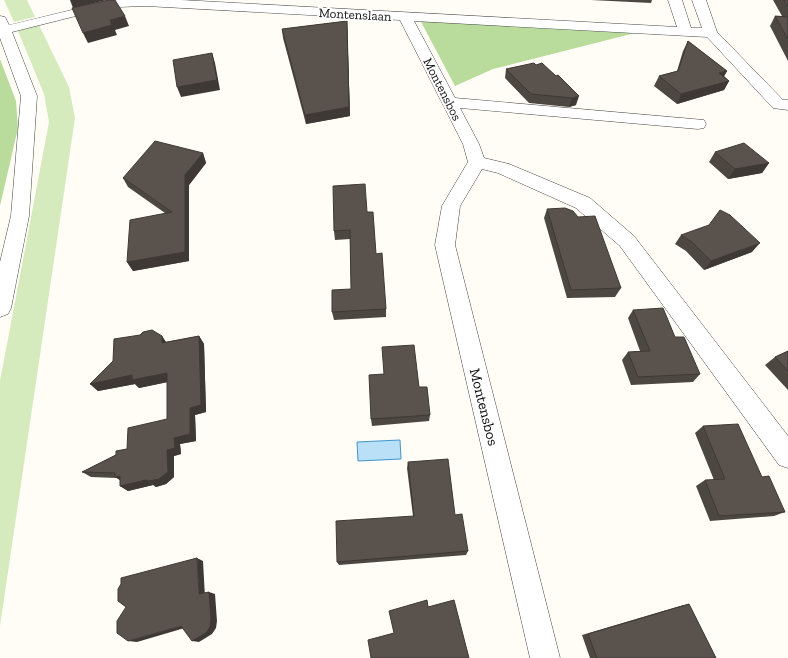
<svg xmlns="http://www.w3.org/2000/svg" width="788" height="658" font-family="'Zilla Slab',serif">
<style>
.green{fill:#d5ebbd}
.forest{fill:#b9dc9c}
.water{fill:#b9e0f7;stroke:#3f96cf}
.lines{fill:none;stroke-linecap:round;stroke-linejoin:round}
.minor-casing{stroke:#444;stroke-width:1}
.minor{fill:#fff;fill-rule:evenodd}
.wall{fill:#4d4742}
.shaded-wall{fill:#3f3936}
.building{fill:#5a524d;stroke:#3f3936}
.labels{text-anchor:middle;stroke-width:4;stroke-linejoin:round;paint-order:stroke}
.far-street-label{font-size:13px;fill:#111;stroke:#fff}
.street-label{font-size:15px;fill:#111;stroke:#fff}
</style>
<rect width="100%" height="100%" fill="#fffdf5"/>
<path class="green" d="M4 0H27L35 17 14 22Z
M39 25 69 87 75 118 0 626V381L49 122 44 94 18 31Z"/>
<path class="forest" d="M420 20 635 33 493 69 455 86Z
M0 59 16 101 18 128 0 206Z"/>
<path class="water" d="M400 440 401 459 358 461 357 442Z"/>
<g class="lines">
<g class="minor-casing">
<path id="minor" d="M113 0H181L677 27 668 0H682L691 28H702L692 0H706L717 32 783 100H788V110L773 108 707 37 414 21 455 98 704 120 706 124 704 128 698 129 460 108 479 144 484 158 509 164 590 198 634 236 788 436V468L779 465 620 246 576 208 498 173 482 169 460 206 455 245 560 658H530L435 245 442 206 468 162 463 144 400 20 146 6 118 7 96 11 12 32 37 96 29 216 11 308 8 314 0 317V262L11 216 21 96 0 38V16L5 17 9 25Z"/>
</g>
<use href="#minor" class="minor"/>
</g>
<path class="wall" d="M591 0H652L651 3Z
M773 0H788V61L770 26 775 16H782Z
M347 21 350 116 306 124 283 38 282 29Z
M688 41 727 71 724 76 729 81 724 90 677 104 654 86 659 76 677 71 683 51Z
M536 65 556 76 558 75 576 105 569 107 529 103 505 78 506 69Z
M715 152 769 163 762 173 728 179 709 162Z
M203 153 206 163 189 185V261L133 271 127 262 165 213 128 187 123 178Z
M547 209 621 288 615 297 567 298 544 218Z
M367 212 386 309V317L334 320 332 312 351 289 350 239 335 240 334 231Z
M681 235 752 252 704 270 686 251 675 244Z
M633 310 675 337 700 374 693 382 631 385 622 360 628 352 640 351 628 318Z
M140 335 162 336 166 342 199 336 204 344 206 412 195 415 196 441 180 444 181 454 174 456V477L166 484 156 487 153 485 128 491 120 486V480L117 478 91 477 82 472 127 449 167 419V382L139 388 135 384 98 391 90 384Z
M788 351V390L765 365 775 357Z
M419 387 430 415 429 421 372 426 371 419Z
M703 426 762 477 785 512 774 516 710 521 696 486 705 480H714L695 433Z
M408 462 455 515 468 551 466 555 339 565 337 562 413 516 407 468Z
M689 604 716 658H590L582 635 680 606Z"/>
<path class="shaded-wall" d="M70 0H107L73 8Z
M125 16 129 26 115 30 117 35 88 43 83 33 110 20Z
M347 21 350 116 306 124 305 115Z
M212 53 215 63 220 90 181 97 177 87Z
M727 71 722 80 719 73Z
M729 81 724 90 677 104 681 94Z
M579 96 576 105 569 107 572 98Z
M203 153 206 163 189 185V261L133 271 127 262 185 252V175Z
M769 163 762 173 728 179 735 169Z
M760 243 752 252 704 270 711 261Z
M162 336 167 344 162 343Z
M199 336 204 344 206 412 195 415 196 441 180 444 181 454 174 456V477L166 484 156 487 149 481 174 438 190 408Z
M167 373 173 381 139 388 135 384 98 391 90 384 132 375Z
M120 476 123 482 115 477Z
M146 480 153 485 128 491 120 486Z
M197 558 203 561 205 597 199 594Z
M209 592 215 594 217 621 216 628 212 634 199 642 192 641Z
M181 626 188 627 137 642 128 641Z"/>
<path class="building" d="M109 0H115L125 16 110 20 112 25 83 33 72 8Z
M784 0H788V7Z
M775 16 788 17V39Z
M347 21 349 107 305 115 282 29Z
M688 41 727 71 719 73 729 81 681 94 659 76 678 71Z
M212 53 217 80 177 87 173 60Z
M534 63 536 65 542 63 556 76 558 75 579 96 572 98 531 94 506 69Z
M155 141 203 153 185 175V252L127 262 130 220 172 212 123 178Z
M744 143 769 163 735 169 715 152Z
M365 184 367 212H373L376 254 382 253 386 309 332 312V290L351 289 350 230 334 231 333 186Z
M565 208 573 211 578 217 595 216 621 288 571 290 547 209Z
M720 210 730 215 760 243 711 261 692 242 681 235 709 225Z
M663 308 675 337H684L700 374 638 377 628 352 650 351 633 310Z
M152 330 162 336V343L199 336 201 405 190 408V434L174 438 175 448 167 450 168 472 159 479 149 481 146 480 120 486V476L115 477V473L82 472 116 455V451L127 449 128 428 167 419V373L132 380V375L90 384 113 361 114 339 140 335 143 332Z
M414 345 419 387H427L430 415 371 419 369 375 384 374 382 347Z
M788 351V371L775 357Z
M738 424 762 477 769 476 785 512 719 516 705 480 725 479 703 426Z
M448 459 455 515 462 514 468 551 337 562 336 521 414 516 408 462Z
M197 558 199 594 209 592 211 619 210 627 206 633 192 641 181 626 128 641 117 633V621L126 607 118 601V589L121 584V578Z
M427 600 428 607 454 600 469 658H371L368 640 394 633 389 611Z
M689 604 716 658H597L588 634Z"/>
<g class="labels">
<g class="far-street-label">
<text transform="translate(355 14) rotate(3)" y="5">Montenslaan</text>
<text transform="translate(443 89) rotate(63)" y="5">Montensbos</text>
</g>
<g class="street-label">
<text transform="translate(484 407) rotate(76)" y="5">Montensbos</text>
</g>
</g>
</svg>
